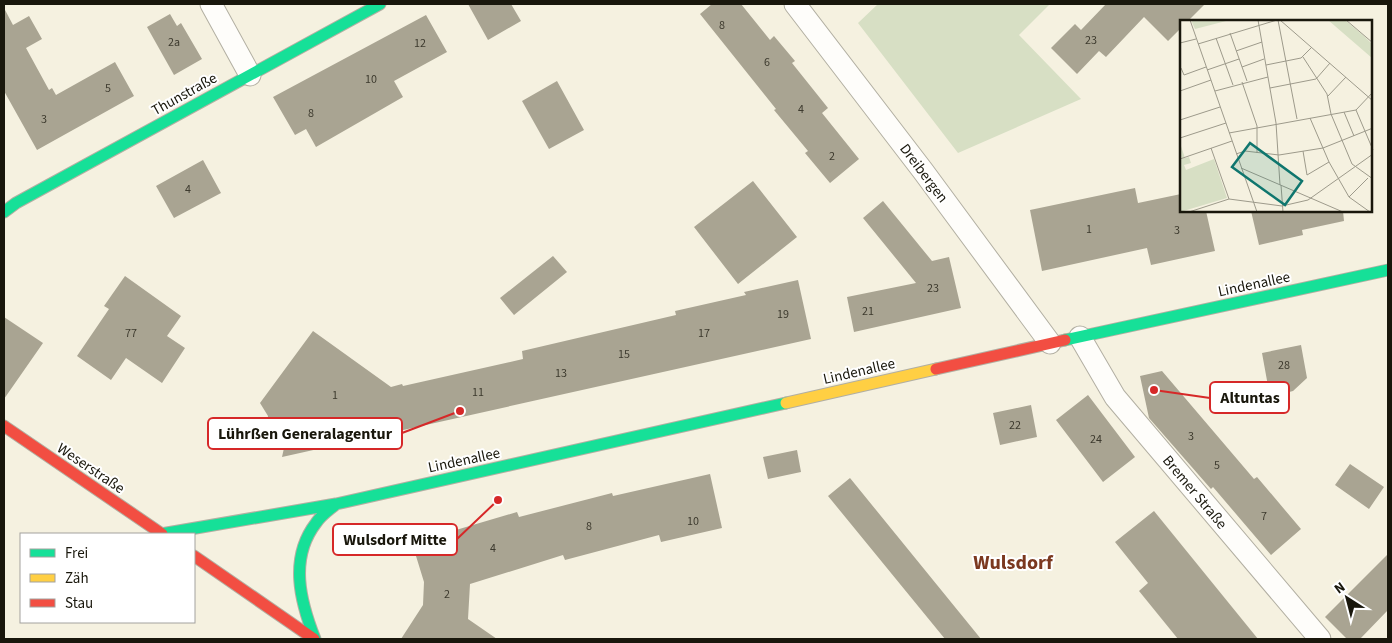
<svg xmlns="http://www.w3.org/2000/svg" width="1392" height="643" font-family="'Source Sans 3',sans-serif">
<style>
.green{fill:#d7dfc4}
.building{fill:#a9a492}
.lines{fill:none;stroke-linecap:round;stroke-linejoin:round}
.street-casing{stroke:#b2afa2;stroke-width:23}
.fast-casing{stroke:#b2afa2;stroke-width:13}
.slow-casing{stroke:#b2afa2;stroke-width:13}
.jam-casing{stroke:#b2afa2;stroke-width:13}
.street{stroke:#fefdfa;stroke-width:21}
.fast{stroke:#16e098;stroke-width:11}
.slow{stroke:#ffcf43;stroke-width:11}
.jam{stroke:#f24e42;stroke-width:11}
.labels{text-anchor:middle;stroke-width:4;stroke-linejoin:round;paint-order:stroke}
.number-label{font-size:12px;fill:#3d3a2e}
.street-label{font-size:15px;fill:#19170c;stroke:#fff}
.district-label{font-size:20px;font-weight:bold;fill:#7b381f;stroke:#fff}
.inset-road{fill:none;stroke:#9d9a8b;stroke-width:1}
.view{fill:#0f766e;fill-opacity:0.15;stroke:#0f766e;stroke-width:2.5}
.inset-edge{fill:none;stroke:#19170c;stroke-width:2.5}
.leader{fill:none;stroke:#d62828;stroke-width:2}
.callout-dot{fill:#d62828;stroke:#fff;stroke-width:2}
.callout{fill:#fff;stroke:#d62828;stroke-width:2}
.callout-label{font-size:16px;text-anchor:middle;font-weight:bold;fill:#19170c}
</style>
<rect width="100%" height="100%" fill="#f5f1e0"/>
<path class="green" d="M878 4H1050L1019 35 1081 99 958 153 858 23Z"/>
<path class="building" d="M468 4H511L521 21 488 40Z
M712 4H741L770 40 774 36 795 61 792 63 828 108 822 113 859 159 830 183 805 153 808 151 774 110 776 109 700 14Z
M1106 4H1205L1188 21H1181V28L1168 41 1144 17 1106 57 1099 51 1077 74 1051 48 1075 24 1081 30Z
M4 8 13 25 29 16 42 39 26 48 49 90 52 88 56 95 115 62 134 96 37 150 4 91Z
M170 14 177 26 181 23 202 59 174 75 147 27Z
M426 15 447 52 394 81 403 97 316 147 306 129 295 135 273 97Z
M557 81 584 130 549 149 522 101Z
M203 160 221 193 174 218 156 186Z
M753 181 797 237 738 284 694 227Z
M1135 188 1138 203 1181 194V211H1206L1215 251 1151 265 1147 248 1042 271 1030 210Z
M883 201 932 261 949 257 961 308 854 332 847 297 916 283 863 218Z
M1251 211H1343L1344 221 1302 230 1303 235 1259 245Z
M553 256 567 272 514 315 500 298Z
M125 276 181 316 167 336 185 348 162 383 126 358 111 380 77 356 109 309 104 306Z
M798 280 811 339 282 457 288 430 264 443 268 416 260 403 313 331 391 387 402 384 403 386 523 359 522 351 676 315 675 311 746 295 744 292Z
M4 317 43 343 4 399Z
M1301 345 1307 378 1293 391 1270 397 1262 353Z
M1162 371 1254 479 1257 477 1301 529 1271 555 1213 487 1211 489 1149 418 1140 376Z
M1088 395 1135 457 1103 482 1056 420Z
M1031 405 1037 437 1000 445 993 413Z
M797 450 801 472 768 479 763 457Z
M1350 464 1384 487 1369 509 1335 485Z
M710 474 722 528 661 542 659 535 565 560 563 555 470 584 468 619 497 639H401L423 605 424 582 412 543 517 512 519 517 612 493 613 496Z
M850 478 981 639H945L828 496Z
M1154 511 1258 639H1178L1139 591 1148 583 1115 542Z
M1388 554V610L1360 639H1347L1325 617Z"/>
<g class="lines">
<g class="street-casing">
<path id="street" d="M211 4 250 75
M795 4 923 171 1050 343
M1080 337 1115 397 1320 639"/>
</g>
<g class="fast-casing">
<path id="fast" d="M4 212 16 203 380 4
M1065 340 1388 270
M161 534 336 504 786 403
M315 639C300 601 289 558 316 523 321 515 329 510 336 504"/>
</g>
<g class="slow-casing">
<path id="slow" d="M786 403 936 369"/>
</g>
<g class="jam-casing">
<path id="jam" d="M936 369 1065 340
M4 426 162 534
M194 556 314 639"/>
</g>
<use href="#street" class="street"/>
<use href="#fast" class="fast"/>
<use href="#slow" class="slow"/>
<use href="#jam" class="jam"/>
</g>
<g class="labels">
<g class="number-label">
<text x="722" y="29">8</text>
<text x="1091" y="44">23</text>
<text x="174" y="46">2a</text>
<text x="420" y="47">12</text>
<text x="767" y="66">6</text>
<text x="371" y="83">10</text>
<text x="108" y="92">5</text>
<text x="801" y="113">4</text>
<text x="311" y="117">8</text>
<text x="44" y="123">3</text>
<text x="832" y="160">2</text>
<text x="188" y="193">4</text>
<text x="1089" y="233">1</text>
<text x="1177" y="234">3</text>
<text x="933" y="292">23</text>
<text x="868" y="315">21</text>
<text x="783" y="318">19</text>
<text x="131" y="337">77</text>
<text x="704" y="337">17</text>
<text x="624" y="358">15</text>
<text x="1284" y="369">28</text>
<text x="561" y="377">13</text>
<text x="478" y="396">11</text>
<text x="335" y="399">1</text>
<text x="1015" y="429">22</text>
<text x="1191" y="440">3</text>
<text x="1096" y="443">24</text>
<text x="1217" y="469">5</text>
<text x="1264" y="520">7</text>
<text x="693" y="525">10</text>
<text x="589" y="530">8</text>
<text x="493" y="552">4</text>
<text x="447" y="598">2</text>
</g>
<g class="street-label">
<text transform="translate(184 94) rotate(-29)" y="5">Thunstraße</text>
<text transform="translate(924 173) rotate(53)" y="5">Dreibergen</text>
<text transform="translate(1254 284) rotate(-12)" y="5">Lindenallee</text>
<text transform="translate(859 371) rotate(-13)" y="5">Lindenallee</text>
<text transform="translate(464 460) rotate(-12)" y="5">Lindenallee</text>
<text transform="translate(91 468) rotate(34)" y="5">Weserstraße</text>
<text transform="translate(1195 492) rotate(50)" y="5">Bremer Straße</text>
</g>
<g class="district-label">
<text x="1013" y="569">Wulsdorf</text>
</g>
</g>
<g transform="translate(1180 20)">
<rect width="192" height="192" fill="#f5f1e0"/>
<path d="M11 0H50L15 9ZM148 0H165L184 16 192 24V38ZM0 123 5 138 9 137 11 143 4 145 6 150 34 139 47 178 0 192Z" fill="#d7dfc4"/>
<path class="inset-road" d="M10 0 77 192M78 0 96 103 100 165M98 0 117 99M100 0 193 81M166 0 193 23M50 13 67 61M36 18 53 65M0 23 16 19M18 24 97 0M56 31 82 22M123 37 147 74 151 94 172 144 193 159M86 45 121 38 132 27M62 47 84 39M1 48 4 55 26 47M27 50 59 39M62 62 77 106V133M90 68 136 59 150 43M0 71 31 60M35 71 88 57M148 76 166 57M176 90 193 130M164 92 174 116M130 98 149 142 169 177 190 192M0 100 40 87M49 113 176 90 193 72M0 118 46 103M31 128 49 179M123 131 127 155 149 142M56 134 65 131 99 135 143 128 193 108M0 139 52 121M61 148 163 192M101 165 103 192M169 177 188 158M9 192 49 179 102 186 128 180 193 134"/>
<path class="view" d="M70 123 122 161 105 185 52 147Z"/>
<rect width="192" height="192" class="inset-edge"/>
</g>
<path class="leader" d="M1154 390L1210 398M460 411L402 433M498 500L457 539"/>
<g class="callout-dot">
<circle cx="1154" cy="390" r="5"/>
<circle cx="460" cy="411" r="5"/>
<circle cx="498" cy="500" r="5"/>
</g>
<g class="callout">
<rect x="1210" y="382" width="79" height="31" rx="5"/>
<rect x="208" y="418" width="194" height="31" rx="5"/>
<rect x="333" y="524" width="124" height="31" rx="5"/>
</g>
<g class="callout-label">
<text x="1250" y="403">Altuntas</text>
<text x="305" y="439">Lührßen Generalagentur</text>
<text x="395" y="545">Wulsdorf Mitte</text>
</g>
<rect width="1392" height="643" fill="none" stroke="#19170c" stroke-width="10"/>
<rect x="20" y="533" width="175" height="90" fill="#ffffff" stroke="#a3a29e"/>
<rect x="30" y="549" width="25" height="8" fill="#16e098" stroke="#a3a29e"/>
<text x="65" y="558" font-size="15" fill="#19170c">Frei</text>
<rect x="30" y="574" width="25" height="8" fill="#ffcf43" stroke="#a3a29e"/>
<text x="65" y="583" font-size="15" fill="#19170c">Zäh</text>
<rect x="30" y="599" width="25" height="8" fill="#f24e42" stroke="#a3a29e"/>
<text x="65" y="608" font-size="15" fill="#19170c">Stau</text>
<g transform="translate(1347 598) rotate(324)" stroke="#ffffff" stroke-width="4" paint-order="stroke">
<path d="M0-4L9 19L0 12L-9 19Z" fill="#19170c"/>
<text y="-8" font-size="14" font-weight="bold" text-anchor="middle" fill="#19170c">N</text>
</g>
</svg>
